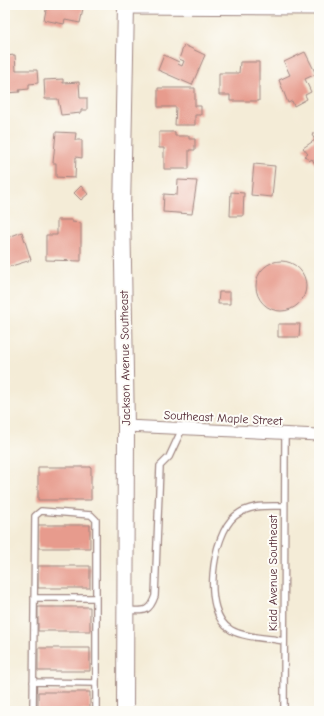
<svg xmlns="http://www.w3.org/2000/svg" width="324" height="716" font-family="'Comic Neue',sans-serif">
<style>
.building{fill:#e79b8d}
.lines{fill:none;stroke-linecap:round;stroke-linejoin:round}
.lane-casing{stroke:#9f8681;stroke-width:8}
.street-casing{stroke:#9f8681;stroke-width:13}
.secondary-casing{stroke:#9f8681;stroke-width:18}
.lane{stroke:#fff;stroke-width:5.5}
.street{stroke:#fff;stroke-width:11}
.secondary{stroke:#fff;stroke-width:16}
.labels{text-anchor:middle;stroke-width:4;stroke-linejoin:round;paint-order:stroke}
.street-label{font-size:12px;fill:#4a1f2b;stroke:#fdfcf7}
</style>
<rect width="100%" height="100%" fill="#fdfcf7"/>
<filter id="ink" filterUnits="userSpaceOnUse"><feTurbulence type="fractalNoise" baseFrequency=".025" numOctaves="2"/><feDisplacementMap in="SourceGraphic" scale="8" xChannelSelector="R" yChannelSelector="G"/><feConvolveMatrix kernelMatrix="1 2 1 2 8 2 1 2 1" color-interpolation-filters="sRGB"/></filter>
<filter id="wash" filterUnits="userSpaceOnUse"><feTurbulence type="fractalNoise" baseFrequency=".012" numOctaves="4" result="noise"/><feDisplacementMap in="SourceGraphic" scale="16" xChannelSelector="R" yChannelSelector="G"/><feGaussianBlur stdDeviation="0.9" result="paint"/><feColorMatrix in="noise" values="0 0 0 0 0 0 0 0 0 0 0 0 0 0 0 0 0 1.4 0 .05"/><feComposite in="paint" operator="in"/></filter>
<g filter="url(#wash)">
<rect width="100%" height="100%" fill="#f4ecd7"/>
<g id="blocks">
<path class="building" d="M47 5H84L80 23 65 20 64 24 44 20Z
M184 45 205 55 192 85 158 70 164 55 179 62 178 64 182 66 184 61 179 59Z
M305 52 316 74 305 79 311 92 305 95 307 99 294 106 292 101 288 103 279 80 290 75 284 62Z
M15 55 16 70H37L38 83 29 84V89L19 90 20 92 6 93 5 56Z
M240 62H259V101H230V95H219V73H239Z
M63 79V83L79 82 80 98H87V110H81V113L61 115 58 99H45L44 80Z
M158 88H195V106H201V115H195V125H175L176 107H158Z
M319 130V166L317 167 312 159 309 161 305 156 308 154 303 148 315 140 312 135Z
M56 132 76 133 75 140H82V158L76 157 75 178 56 177V163H53Z
M159 132H175V136H189V139H195V150H189V169H164V148H159Z
M254 164 275 166 272 197 251 195Z
M178 180 197 181 192 214 163 212 164 194 177 195Z
M81 186 88 194 81 200 74 193Z
M231 192 244 193 243 216H230Z
M57 220H72V222L81 223V261L46 260V235H57Z
M22 232 31 260 5 268V246L8 245 6 238Z
M256 286a25 25 0 1 1 50 0a25 25 0 1 1-50 0Z
M219 292H230V304H218Z
M278 324H300L299 337H278Z
M38 467H91V500H38Z
M38 525H90V548H38Z
M38 566H90V588H38Z
M38 607H90V631H38Z
M38 648H90V671H38Z
M38 692H90V711H38Z"/>
</g>
</g>
<g filter="url(#ink)">
<use href="#blocks" fill-opacity="0" stroke="#9f8681" stroke-width="1"/>
<g class="lines">
<g class="lane-casing">
<path id="lane" d="M34 598H96
M127 610C144 611 149 613 155 596L160 466 169 457 182 429
M284 641C268 638 245 638 231 630 201 613 212 535 235 516 250 504 267 506 284 506
M33 682 96 683
M33 711 35 516 41 511 91 515 96 520V711
M284 711 285 435"/>
</g>
<g class="street-casing">
<path id="street" d="M125 8 319 9
M126 426 319 435"/>
</g>
<g class="secondary-casing">
<path id="secondary" d="M125 711 126 426 122 210 126 5"/>
</g>
<use href="#lane" class="lane"/>
<use href="#street" class="street"/>
<use href="#secondary" class="secondary"/>
</g>
</g>
<g class="labels">
<g class="street-label">
<text transform="translate(125 358) rotate(-91)" y="4">Jackson Avenue Southeast</text>
<text transform="translate(223 418) rotate(3)" y="4">Southeast Maple Street</text>
<text transform="translate(273 573) rotate(-90)" y="4">Kidd Avenue Southeast</text>
</g>
</g>
<rect width="324" height="716" fill="none" stroke="#fdfcf7" stroke-width="20"/>
</svg>
